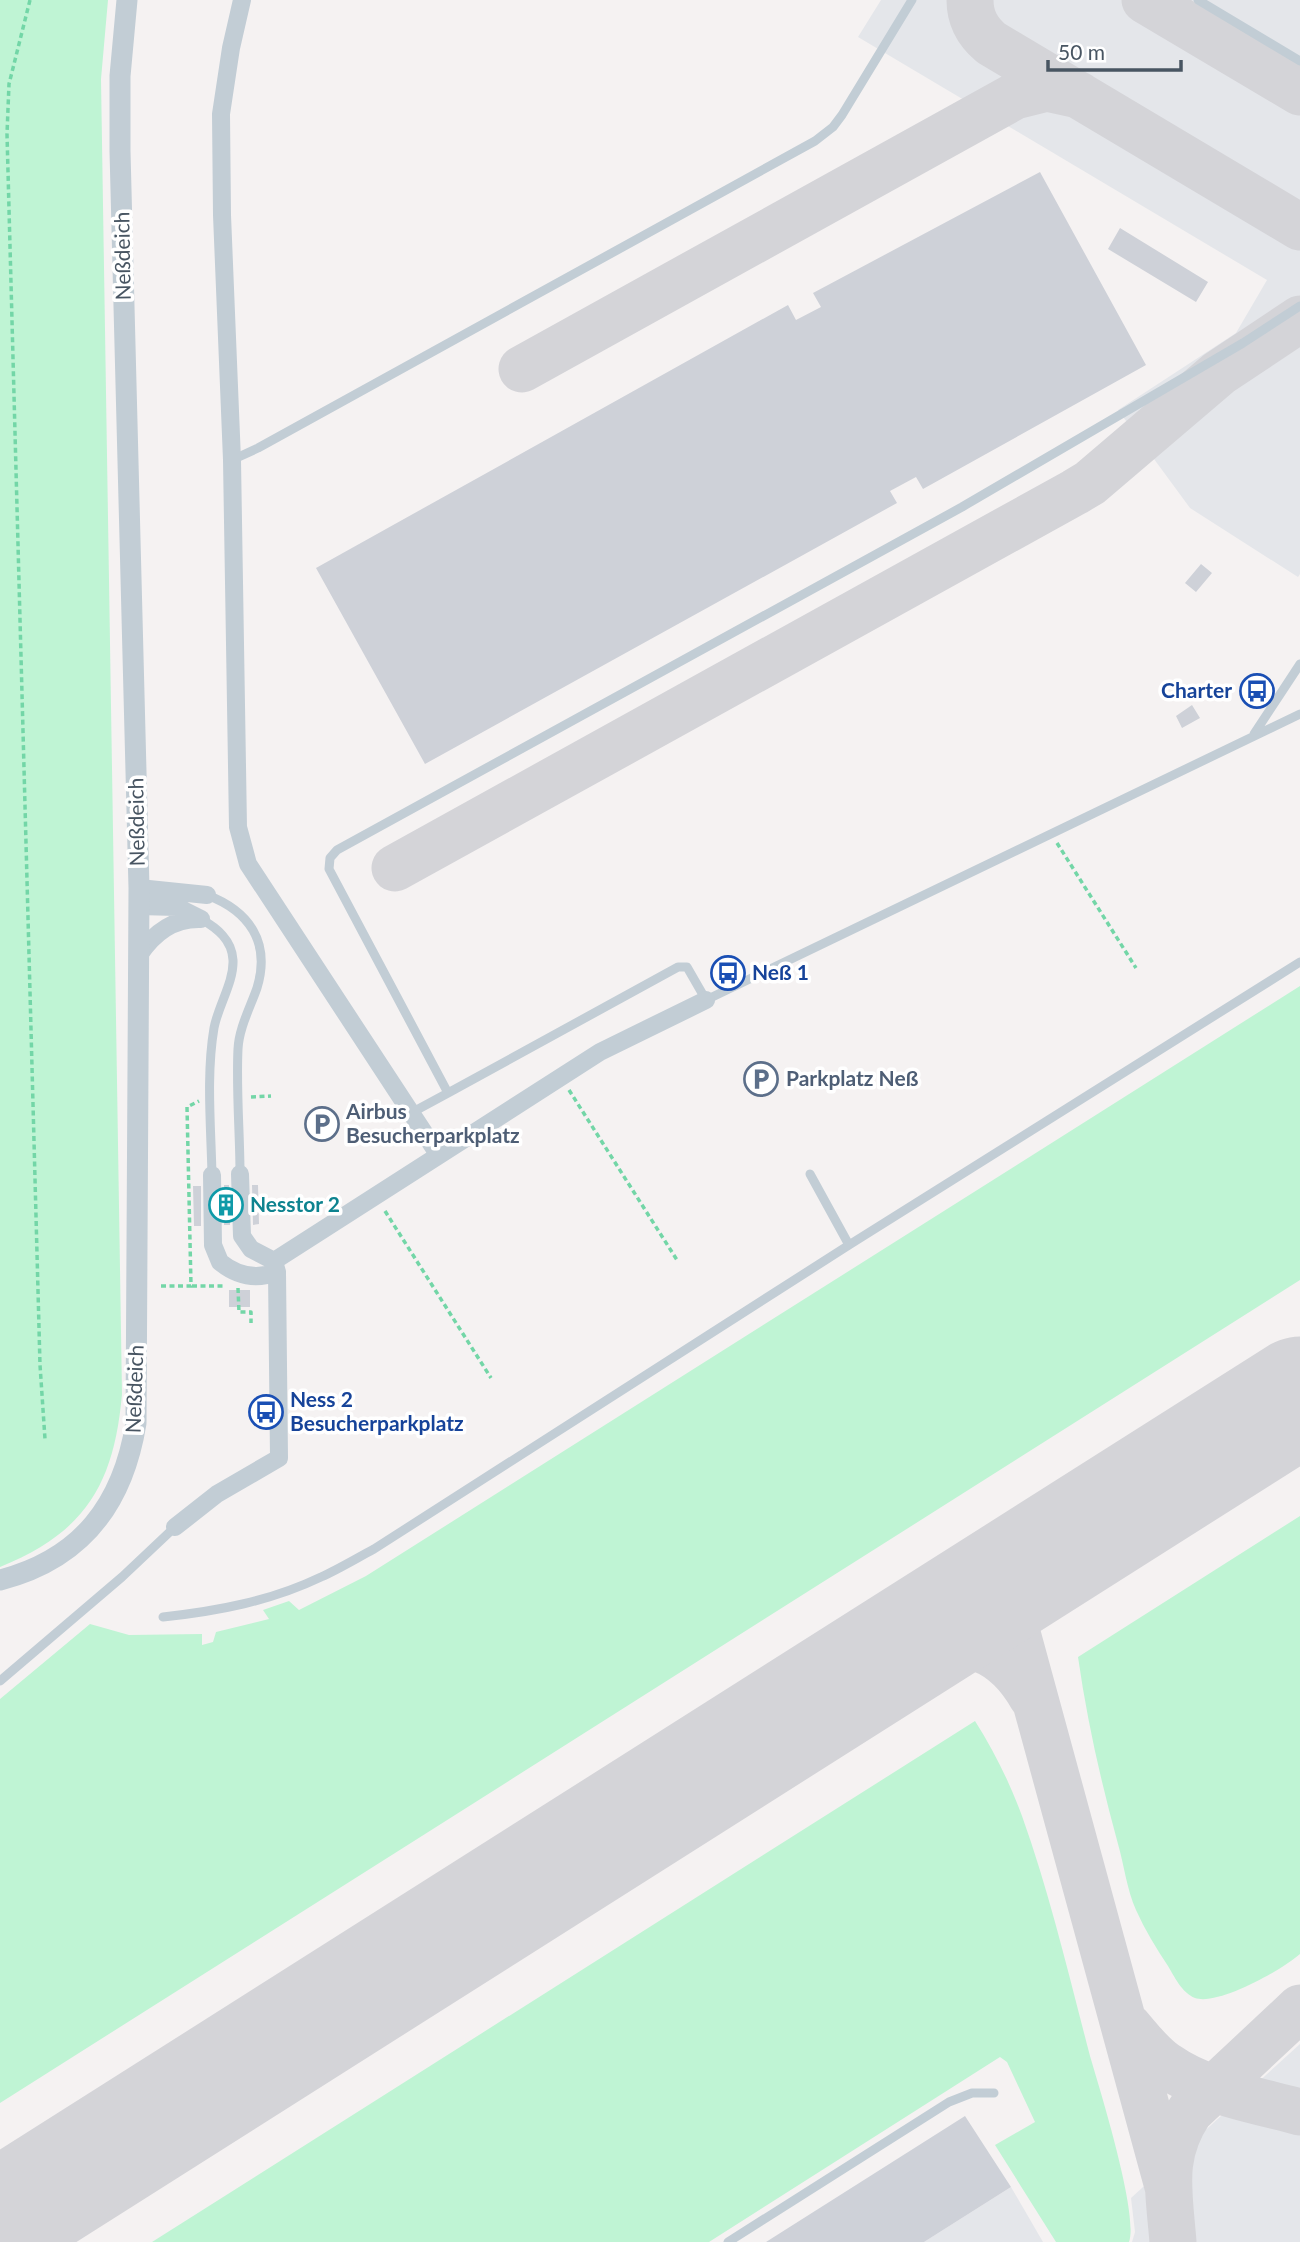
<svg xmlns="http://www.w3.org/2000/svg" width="1300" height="2242" font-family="Lato,sans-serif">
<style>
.airport{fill:#e4e6ea}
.green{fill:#bff4d4}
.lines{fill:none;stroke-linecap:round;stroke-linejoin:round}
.taxiway{stroke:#d4d4d8;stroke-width:47}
.runway{stroke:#d4d4d8;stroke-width:119}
.building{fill:#ced1d8}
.path{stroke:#73d6a7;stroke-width:3.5;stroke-dasharray:5 3.5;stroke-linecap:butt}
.service{stroke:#c2cdd5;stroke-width:9}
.minor{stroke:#c2cdd5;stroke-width:18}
.tertiary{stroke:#c2cdd5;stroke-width:21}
.labels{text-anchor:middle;stroke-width:7;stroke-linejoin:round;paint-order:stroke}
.street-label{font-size:21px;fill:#485562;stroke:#fff}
.transit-label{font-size:21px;font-weight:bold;fill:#164399;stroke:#fff;text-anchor:start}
.service-label{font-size:21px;font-weight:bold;fill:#4e5e75;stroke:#fff;text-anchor:start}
.culture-label{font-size:21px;font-weight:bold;fill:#0d838f;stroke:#fff;text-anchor:start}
</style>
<rect width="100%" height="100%" fill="#f5f2f2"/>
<path class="airport" d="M881 0H1300V574L1298 577 1190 508 1118 410 1236 333 1267 280 858 37Z
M1300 2044V2242H1132L1135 2232 1131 2198Z
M1011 2187 1043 2242H924Z"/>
<path class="green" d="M0 0H108L101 79 122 1394C114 1484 86 1532 0 1567Z
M1300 986V1280L0 2103V1699L90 1624 129 1635 202 1634V1645L213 1642 216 1632 269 1619 263 1610 289 1601 299 1610 366 1576Z
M1300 1516V1954C1282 1970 1218 2006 1195 1998 1182 1993 1174 1976 1168 1966 1156 1948 1145 1930 1136 1910 1127 1890 1124 1865 1118 1844 1101 1782 1087 1720 1078 1657Z
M975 1721C994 1751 1010 1783 1022 1816 1050 1894 1069 1976 1090 2056 1100 2090 1139 2215 1129 2242H1056L995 2145 1035 2122 1007 2062 1000 2057 709 2242H152Z"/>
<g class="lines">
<path class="taxiway" d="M970 0C970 18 977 31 991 43L1300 227
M1145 0 1300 92
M522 369 1015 96 1047 88 1079 95
M395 868 1075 492 1090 483 1219 373 1300 319
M1031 1567C1012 1584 1011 1590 1012 1615L1169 2190
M911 1643C967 1640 1002 1645 1032 1697
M1128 2026C1140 2040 1151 2055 1166 2065 1204 2092 1256 2100 1300 2112
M1173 2242C1169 2191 1160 2155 1190 2111L1300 2008"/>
<path class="runway" d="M0 2220 1300 1396"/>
</g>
<path class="building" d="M1040 172 1146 365 923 489 916 477 890 491 897 503 425 764 316 568 788 305 796 320 821 307 813 293Z
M1120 228 1208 282 1196 302 1108 249Z
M1201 564 1212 573 1196 592 1185 583Z
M1192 705 1200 718 1182 728 1176 716Z
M224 1185H229L230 1225H224Z
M252 1185H258L259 1224 253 1225Z
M193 1186H201V1226H194Z
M229 1290H250V1307H229Z
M965 2116 1011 2187 924 2242H766Z"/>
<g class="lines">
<path class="path" d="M30 0 9 84 7 134 40 1365 45 1439
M1057 843 1136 968
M569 1090 677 1260
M251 1097 271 1096
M385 1211 491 1378
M161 1286H191L187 1107 199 1101
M192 1286H223
M238 1288 239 1312H251V1323"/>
<path class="service" d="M1198 0 1300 61
M1300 306 1243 343 962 507 337 850 330 858 329 869 448 1093 678 967H687L706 1000 1300 714
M232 460 258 448 815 141 833 127 842 115 912 0
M1254 734 1300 664
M207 895C249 911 271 942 257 988 250 1008 239 1028 238 1049 236 1091 240 1133 240 1174
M201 919C217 928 232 940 233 960 234 982 218 1006 214 1028 206 1075 211 1127 212 1175
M411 1113 448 1093
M810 1174 849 1245
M163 1617C218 1611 271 1601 321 1577 339 1569 357 1558 374 1549L849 1245 1300 962
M0 1681 122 1577 175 1527
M728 2242 949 2102 972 2093H994"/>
<path class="minor" d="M242 0 231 48 221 114 222 215 232 460 238 827 248 864 438 1154
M139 888 207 895
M139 906 177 907 201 919
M139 955C154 933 173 918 201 919
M212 1175 213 1245 220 1262C237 1276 256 1280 277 1272
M274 1261 600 1052 706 1000
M175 1527 217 1494 279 1458 277 1272 274 1261 251 1249 242 1236 240 1174"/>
<path class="tertiary" d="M0 1580C82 1559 123 1504 136 1423L139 888 120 151V76L127 0"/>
</g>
<defs>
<g id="bus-ring" transform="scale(1.75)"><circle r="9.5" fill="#fff" stroke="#1a4fb4" stroke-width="1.5"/><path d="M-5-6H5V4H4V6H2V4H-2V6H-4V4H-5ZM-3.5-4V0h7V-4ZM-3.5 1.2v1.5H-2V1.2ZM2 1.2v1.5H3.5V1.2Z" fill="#1a4fb4"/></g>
<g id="parking-ring" transform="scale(1.75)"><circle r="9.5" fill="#fff" stroke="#5c6f8a" stroke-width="1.5"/><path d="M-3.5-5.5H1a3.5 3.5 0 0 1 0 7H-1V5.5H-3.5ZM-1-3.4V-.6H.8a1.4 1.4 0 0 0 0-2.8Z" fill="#5c6f8a"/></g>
<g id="building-ring" transform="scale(1.75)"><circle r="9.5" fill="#fff" stroke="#0f9aa8" stroke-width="1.5"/><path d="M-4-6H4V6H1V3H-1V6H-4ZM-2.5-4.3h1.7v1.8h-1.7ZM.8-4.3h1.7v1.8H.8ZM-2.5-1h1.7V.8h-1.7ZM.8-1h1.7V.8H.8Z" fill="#0f9aa8"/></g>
</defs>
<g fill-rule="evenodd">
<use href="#bus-ring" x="1257" y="691"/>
<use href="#bus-ring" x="728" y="973"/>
<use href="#parking-ring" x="761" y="1079"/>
<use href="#parking-ring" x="322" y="1124"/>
<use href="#building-ring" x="226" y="1205"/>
<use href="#bus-ring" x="266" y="1412"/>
</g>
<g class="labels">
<g class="street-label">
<text transform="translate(123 256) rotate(-91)" y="7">Neßdeich</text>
<text transform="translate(137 822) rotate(-91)" y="7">Neßdeich</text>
<text transform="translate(135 1389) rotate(-88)" y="7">Neßdeich</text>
</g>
<g class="transit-label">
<text x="1232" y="698" text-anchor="end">Charter</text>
<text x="752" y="980">Neß 1</text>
<text x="290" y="1407">Ness 2<tspan x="290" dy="24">Besucherparkplatz</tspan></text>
</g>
<g class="service-label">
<text x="786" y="1086">Parkplatz Neß</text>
<text x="346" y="1119">Airbus<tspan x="346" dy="24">Besucherparkplatz</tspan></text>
</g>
<g class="culture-label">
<text x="250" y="1212">Nesstor 2</text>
</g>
</g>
<path d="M1048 60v10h133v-10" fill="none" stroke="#485562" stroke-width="3.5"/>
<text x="1058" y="60" font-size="21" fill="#485562" stroke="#ffffff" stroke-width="5" paint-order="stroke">50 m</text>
</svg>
